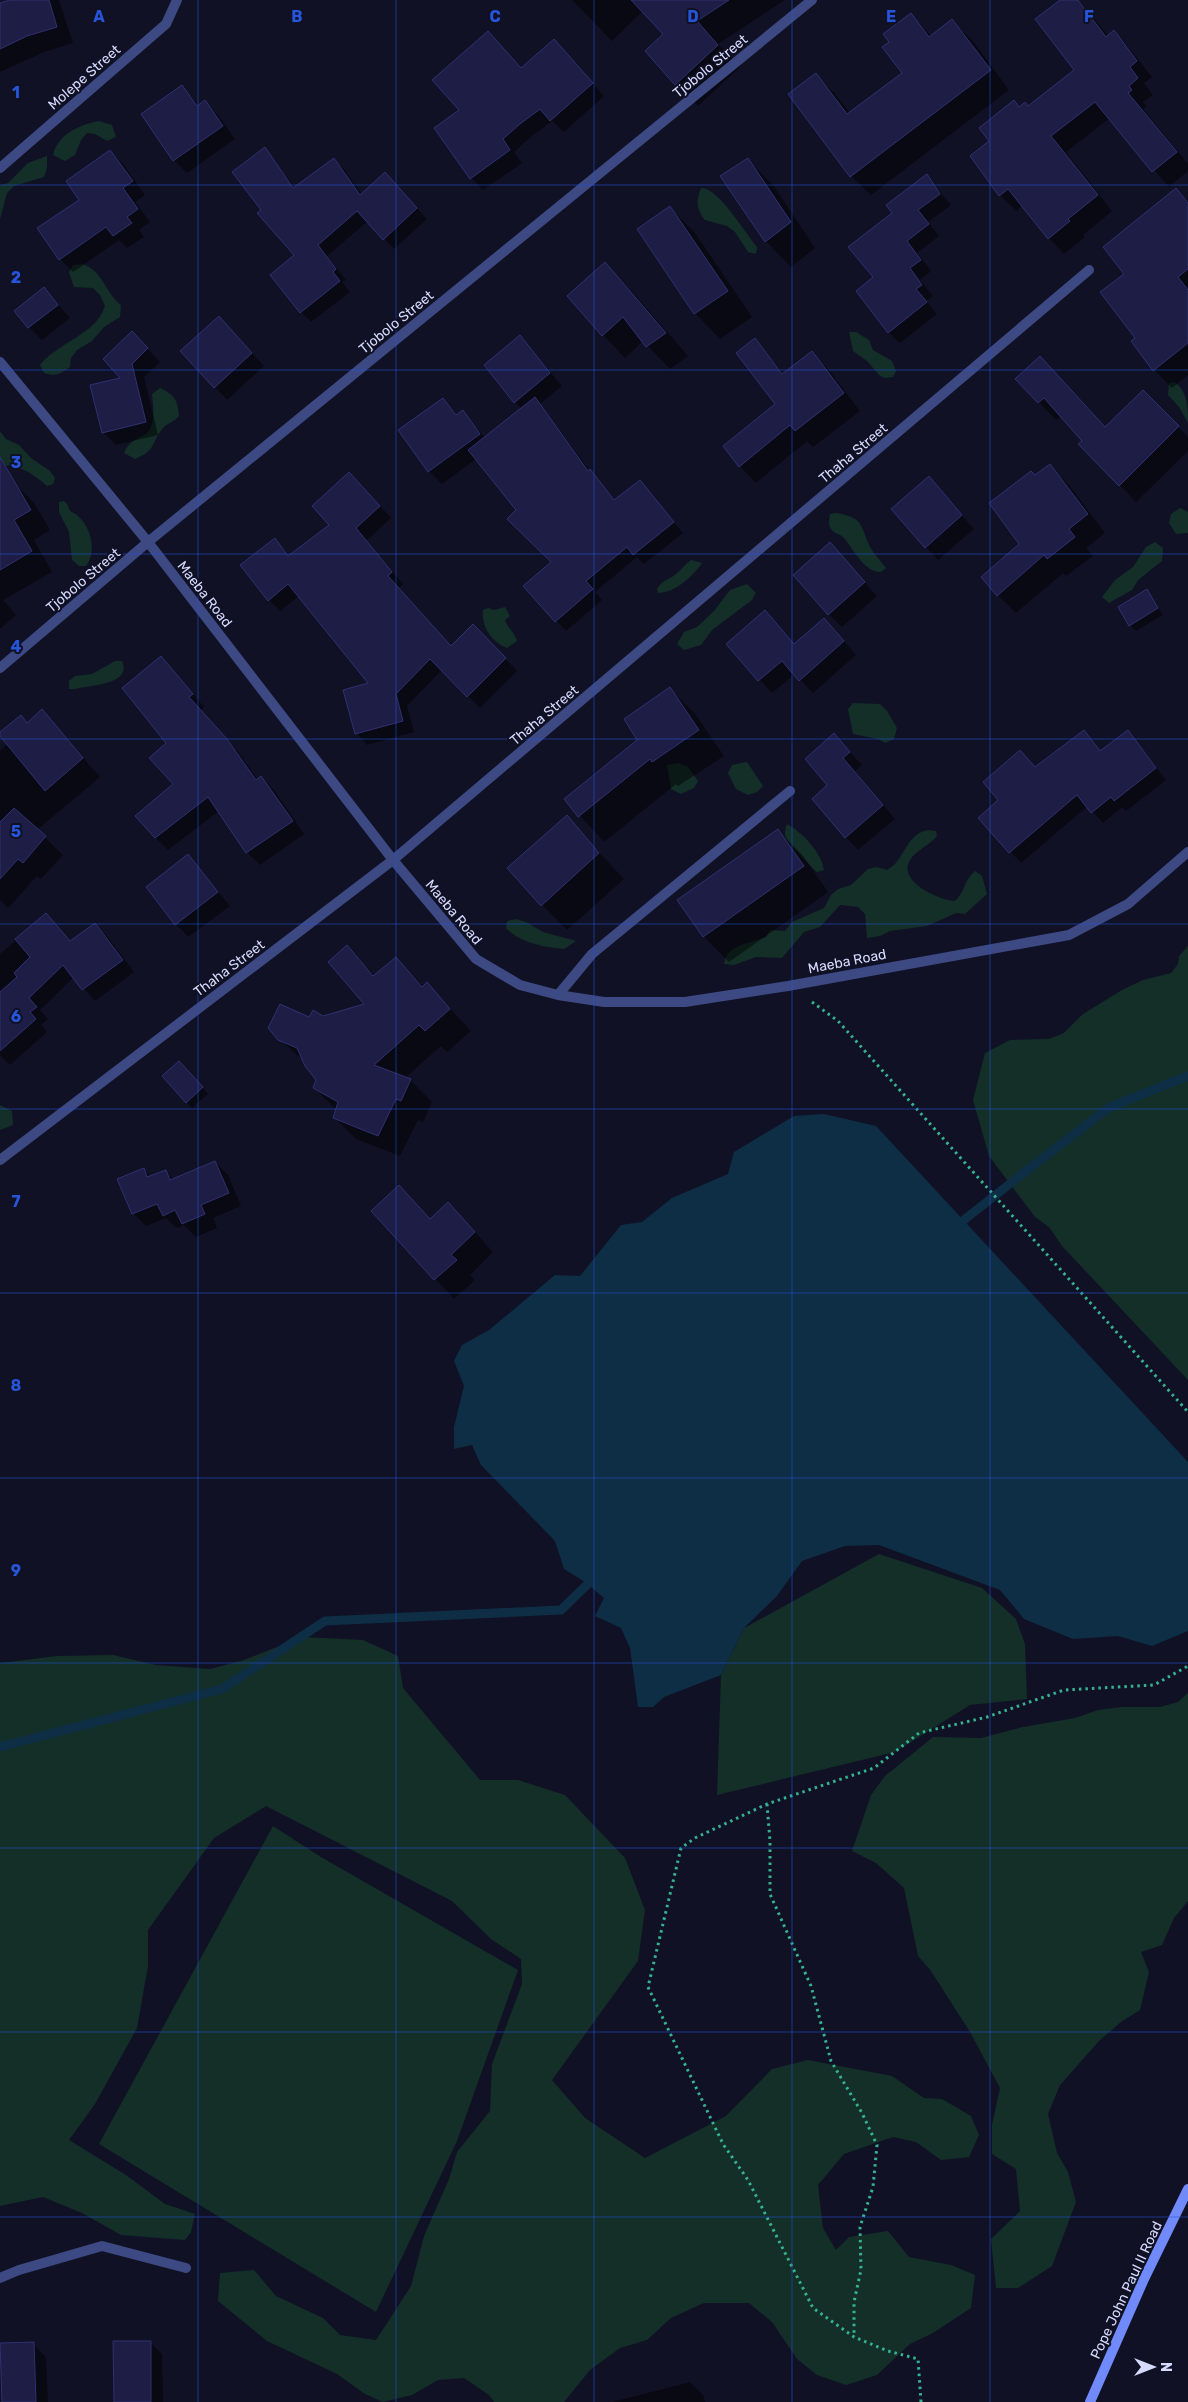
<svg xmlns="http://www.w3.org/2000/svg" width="1188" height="2402" font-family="Rubik,sans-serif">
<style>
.green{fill:#132f28}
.water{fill:#0e2e46}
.shadow{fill:#0007}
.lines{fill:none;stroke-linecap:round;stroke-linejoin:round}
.stream{stroke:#0e2e46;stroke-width:9}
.building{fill:#1d1d46;stroke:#303171}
.path{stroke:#35b391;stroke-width:3;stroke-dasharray:2.5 4;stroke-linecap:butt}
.minor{stroke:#3d4982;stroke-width:10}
.secondary{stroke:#718af9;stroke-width:10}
.grid{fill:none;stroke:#2655da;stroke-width:1;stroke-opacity:0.55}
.labels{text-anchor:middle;stroke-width:4;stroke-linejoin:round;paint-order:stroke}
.street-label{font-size:14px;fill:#d6dafd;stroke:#101125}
.grid-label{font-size:16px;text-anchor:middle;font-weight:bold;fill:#2655da;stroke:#101125;stroke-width:4;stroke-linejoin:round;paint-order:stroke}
</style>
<rect width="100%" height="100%" fill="#101125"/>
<path class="green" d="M99 121 112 125 116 137 107 141 95 134 87 133 81 140 75 155 65 161 53 155C58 134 79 125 99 121Z
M47 156V168L44 177 14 186 7 193 0 219V185L8 183 28 163Z
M701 188C718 187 746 234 757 247L756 254 748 252 735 232 727 226 705 220C696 209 696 201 701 188Z
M82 264C103 270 105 293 121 305L120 317 104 327 92 341 77 350 71 358 70 367C60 374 56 377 44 373L40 365C58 342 96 335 105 306L100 295 93 288 74 287 69 272 73 265Z
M849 332H856L869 340 873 350 892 361 896 371 893 377 885 378 880 376 867 361 853 351Z
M1175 382C1188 393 1188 407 1188 423L1179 407 1168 395 1169 383Z
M160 388C174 394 178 400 179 416 174 422 168 423 163 428 150 444 157 450 135 459L124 453C129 442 134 440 144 435 157 427 153 407 152 394Z
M0 431 6 439 19 445 31 458 50 471 55 478 53 484 47 486C31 472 21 466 0 465Z
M64 501 67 504 70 511C89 519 99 549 86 566H79L72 560 69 532 59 512V502Z
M1180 508 1188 512V533L1176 534 1169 523 1171 514Z
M837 513C863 518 860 524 869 545 873 553 880 560 886 568L881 572C864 572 854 550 844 538 841 534 834 534 831 529 828 524 829 520 830 514Z
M1155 542 1163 548 1162 561 1138 580 1132 590 1109 603 1102 597 1115 580 1133 567 1146 547Z
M691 560 702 563C693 576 675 593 658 593L657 589C662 580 669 580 676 574 682 569 685 564 691 560Z
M747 584 756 593 752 600 712 630 701 645 684 650 677 644 684 632 697 627 714 611 730 590Z
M505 607 510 616 505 620C508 629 514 631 517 641L507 648C491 642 481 626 483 610L488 608 494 610Z
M115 661H122C133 685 88 685 75 689H69V681L75 676 92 674Z
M853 703 880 704 887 711 897 728 894 739 885 743 878 739 853 734 848 709Z
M747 762 763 786 757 792 748 795 736 789 728 773 732 765Z
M679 763 688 767 698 781 694 788 681 794 671 789 667 765Z
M787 824C802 832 822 853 824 870L817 872C813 869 789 843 787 840 784 835 785 829 787 824Z
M928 830 936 831 937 836C929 846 916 850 910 860 897 881 938 900 955 901 965 892 964 880 975 871L982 876 987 894 965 914 956 913 927 926 890 931 880 936 867 938 865 914 858 907 840 905 820 927 804 932 782 958 756 957 734 965 724 964C727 943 751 944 766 937L770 930 785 931 792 922 824 908 831 895 838 889 851 885 868 869 876 867 887 870C905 861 905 834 928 830Z
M516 919 526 922 543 932 576 941 564 949C544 947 520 943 506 928L507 921Z
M1188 946V1380L1062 1246 1049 1227 1035 1217 989 1156 973 1100 985 1053 1010 1040 1049 1039 1064 1033 1083 1014 1122 990 1143 980 1171 973 1178 964 1179 956Z
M0 1105 12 1111 13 1125 0 1130Z
M879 1554 982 1588 1016 1619 1025 1644 1027 1699 970 1705 895 1752 717 1795 721 1675 744 1628Z
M302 1637 363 1640 398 1656 403 1688 480 1780H518L565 1795 625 1858 645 1910 638 1961 552 2080 585 2118 645 2158 726 2116 772 2069 808 2060 892 2076 924 2098 942 2099 971 2116 979 2135 969 2157 941 2160 916 2142 893 2137 844 2154 818 2185 823 2228 836 2250 849 2237 888 2231 909 2257 951 2265 975 2275 971 2308 933 2333 910 2344 877 2375 846 2385 817 2375 797 2359 772 2322 749 2303H704L671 2318 647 2340 620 2348 590 2370 564 2402H494L489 2395 464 2378 438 2380 412 2395 383 2402 365 2394 337 2374 267 2341 218 2301 220 2273 254 2270 276 2296 323 2318 340 2335 376 2340 411 2286 424 2236 449 2179 457 2152 490 2111 492 2064 522 1984 521 1959 491 1939 452 1901 266 1806 214 1838 148 1930V1966L137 2028 95 2104 69 2140 126 2175 165 2204 195 2214 191 2232 185 2240 121 2235 82 2213 43 2197 0 2206V1663L57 1656 113 1655 156 1665 210 1669 244 1660Z
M1188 1693V1901L1174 1918 1162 1945 1141 1952 1149 1972 1140 2010 1121 2022 1099 2041 1060 2085 1048 2114 1057 2153 1068 2172 1076 2202 1052 2266 1018 2288H996L991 2239 1020 2211 1016 2169 992 2154V2125L1000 2088 970 2032 931 1971 918 1956 904 1888 876 1863 852 1851 871 1795 885 1776 933 1737 981 1738 1023 1727 1075 1718 1098 1710 1122 1707H1160L1178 1702Z
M273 1826 321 1857 518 1970 457 2141 376 2312 99 2144Z"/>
<path class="water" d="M824 1114 876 1126 1188 1462V1631L1152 1646 1118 1636 1073 1639 1024 1619 1000 1590 879 1545 845 1546 802 1561 777 1596 744 1628 721 1675 664 1697 653 1707H638L630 1648 621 1628 595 1616 604 1598 585 1582 564 1569 555 1541 481 1465 472 1445 454 1449V1427L464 1386 454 1361 462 1345 489 1330 555 1275 580 1276 621 1225 642 1222 672 1198 728 1174 734 1152 794 1116Z"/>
<path class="shadow" d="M9 0H59L73 43 44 52 0 72V4Z
M572 0H785L718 44 740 67 698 106 676 84 664 34 643 11 612 41Z
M1062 0H1079L1108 36 1114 32 1129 48 1152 77 1144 83 1153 95 1143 102 1147 106 1143 109 1188 164V171L1169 187 1110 118 1066 152 1112 211 1083 235 1085 237 1064 254 1049 238 1023 205 1016 211 1000 195 991 142 1014 101 1020 108 1028 107 1076 70Z
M911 14 932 37 952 21 972 40 1009 90 871 195 851 176 790 94 816 75 835 94 850 113 903 73 890 42Z
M566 53 604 96 564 132 552 121 532 136 514 152 522 163 483 190 471 178 521 69Z
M182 86 199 106 205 102 218 115 235 139 187 173 174 160Z
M264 149 295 188 334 159 344 169 362 195 395 184 427 219 394 249 368 221 327 256 346 280 342 282 350 292 311 322 301 312 296 255 262 210Z
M110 151 123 164 145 195 135 202 150 222 139 230 144 237 127 248 119 240 73 272 60 259 81 200Z
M747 159 773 185 815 248 791 267 766 241Z
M926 176 951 205 928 222 939 236 917 253 931 271 920 280 933 296 926 301 937 314 900 343 888 332 875 278 894 213Z
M1176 190 1188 202V375L1172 388 1154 370 1137 338 1126 274Z
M670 208 695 233 752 317 720 339 695 313 639 229Z
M605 264 627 286 688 356 670 369 643 341 625 358 603 335Z
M43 288 70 318 42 340 29 327Z
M232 331 264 366 227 400 215 387Z
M132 333 160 362 144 377 158 435 116 445 103 432 123 378Z
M520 337 562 386 540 404 590 471 616 501 640 482 683 533 644 564 637 557 595 592 602 600 566 631 525 586 553 562 518 510 476 459 442 484 429 471 443 399 458 415 463 412 485 438 522 409 515 402Z
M755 340 784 374 812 353 829 370 860 411 813 447 807 441 756 483 740 466 776 404Z
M1040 357 1106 428 1143 392 1188 437V451L1136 502 1080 444 1084 441 1061 416 1056 420 1017 379Z
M1050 466 1068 484 1105 533 1086 548 1093 556 1066 576 1063 573 1016 613 998 595 1021 544 1036 477Z
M929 478 974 529 938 560 926 547Z
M0 483H14L34 503 50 530 34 540 52 572 3 600 16 615 0 629Z
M361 485 391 518 366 541 403 584 399 588 452 647 473 626 517 671 480 708 442 670 407 706 414 732 367 745 356 733 370 684 299 596 280 611 269 600 274 540 290 556 331 525Z
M830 544 877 596 842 627 829 614Z
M1146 591 1163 615 1136 631 1130 625Z
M777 625 795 645 837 633 856 655 813 693 795 674 772 693 727 644Z
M161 657 204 707 201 710 239 753 258 780 261 777 274 790 304 834 260 865 247 852 219 811 168 850 156 838 175 784 168 743Z
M670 689 695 714 724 756 678 786 676 784 604 842 565 799 639 740Z
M42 711 100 777 37 830 63 855 41 879 37 876 8 908 0 900V751L8 744 21 717 27 723Z
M1084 732 1101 752 1128 732 1166 780 1126 811 1122 807 1103 823 1088 806 1021 863 980 818 1036 768Z
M834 735 862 765 855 771 895 819 858 850 846 837 829 786Z
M566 817 624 879 567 930 542 905Z
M778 830 803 856 828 892 729 962 704 937 679 900Z
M188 856 230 906 188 937 176 924Z
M46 914 71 942 95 924 107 936 134 972 95 1001 74 977 40 1010 48 1019 41 1025 47 1032 10 1065 0 1055V954Z
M347 947 375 976 396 958 424 987 427 984 471 1031 447 1052 441 1046 405 1078 410 1080 432 1102 423 1122 418 1120 400 1156 356 1139 334 1117 336 1109 314 1088 318 1080 305 1062 279 1039 310 1019 366 1004Z
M185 1069 208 1094 192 1108 186 1102Z
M215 1162 228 1175 241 1206 213 1218 217 1228 196 1237 184 1225 177 1228 166 1218 146 1226 133 1213 143 1169 151 1177 165 1171 174 1180Z
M399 1187 431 1220 467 1223 493 1252 470 1275 475 1280 454 1299 373 1211Z
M150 2342 162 2354 163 2402H116Z
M33 2344 46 2357 48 2402H3Z
M690 2382 703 2395 705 2402H612Z"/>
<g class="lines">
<path class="stream" d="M955 1227 1035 1164 1110 1107 1188 1076
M0 1747 222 1689 325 1621 561 1610 596 1576"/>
</g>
<path class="building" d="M10 0H49L57 27 27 36 0 49V3Z
M631 0H729L697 21 718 45 675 85 645 51 663 34Z
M1060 0H1078L1106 37 1114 30 1137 61 1130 67 1138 78 1129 86 1132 90 1128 93 1177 152 1152 172 1095 102 1051 136 1098 195 1068 219 1070 221 1048 239 1008 189 999 196 970 156 989 141 979 128 1014 100 1019 107 1025 102 1028 106 1074 70 1035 19Z
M911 13 929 37 952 19 991 70 850 177 788 94 816 73 847 114 902 73 882 47 889 42 883 34Z
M488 31 521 68 554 39 593 83 550 121 540 109 520 124 503 139 510 150 470 179 434 128 459 110 432 80Z
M182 85 197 106 205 100 223 126 173 161 141 114Z
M265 147 293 188 334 158 360 195 385 172 417 208 383 240 357 211 318 245 336 269 333 272 340 281 300 313 270 275 294 255 257 213 261 210 232 172Z
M110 150 133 181 123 188 138 209 127 217 132 223 113 236 106 227 59 260 37 228 79 200 66 181Z
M748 158 791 222 765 242 720 176Z
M927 174 940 194 918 210 929 224 907 241 921 260 910 268 922 285 916 289 927 302 888 333 856 291 873 277 848 247 892 213 886 205Z
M1176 188 1188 203V269L1178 277 1188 290V343L1153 371 1131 341 1135 338 1100 292 1124 274 1103 247Z
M670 206 728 291 694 314 637 229Z
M605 262 666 333 646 347 623 317 602 336 567 296Z
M44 287 58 305 28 328 14 311Z
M219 316 252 353 214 388 180 351Z
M132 331 148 348 132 364 146 422 102 433 90 385 120 378 103 359Z
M520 335 550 373 514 403 484 365Z
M755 338 782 374 812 351 844 393 795 431 790 425 739 467 723 446 775 404 736 353Z
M1040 356 1105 427 1143 390 1179 426 1119 486 1078 444 1082 441 1044 398 1038 403 1015 379Z
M535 397 588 471 590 469 614 500 640 480 674 522 633 555 627 547 586 581 593 589 555 622 523 586 551 562 507 519 516 510 468 450Z
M443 398 456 415 463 410 480 434 428 472 398 430Z
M0 457 31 510 14 520 32 551 0 570Z
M1050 464 1088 514 1069 529 1075 537 1047 559 1044 555 997 596 981 577 1019 544 989 503 1031 471 1035 475Z
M349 472 380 506 356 528 392 572 388 576 451 646 473 624 506 658 467 697 430 659 396 694 403 721 355 734 343 690 368 683 288 584 268 601 240 565 275 538 288 556 329 525 312 506Z
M929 476 962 515 925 548 891 509Z
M830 542 865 582 828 615 793 575Z
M1147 589 1158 608 1129 626 1118 607Z
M765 610 794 644 824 618 844 641 799 681 782 661 758 681 726 644Z
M161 656 193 694 189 697 227 739 256 780 261 776 293 821 246 853 208 797 155 838 135 816 173 784 149 758 166 743 122 688Z
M670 687 699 730 652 762 650 759 578 817 564 799 637 740 624 719Z
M42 709 83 758 45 791 0 736V732L21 715 27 723Z
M1084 730 1100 751 1128 730 1156 768 1114 801 1111 797 1091 813 1077 795 1009 853 978 818 998 800 983 782 1020 750 1035 767Z
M834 733 850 752 843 758 883 805 845 838 812 799 827 785 805 759Z
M14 808 46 836 23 863 18 859 0 879V822Z
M567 815 599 853 541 906 507 868Z
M778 829 804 866 703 937 677 900Z
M188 854 218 892 175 925 146 887Z
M46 913 70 941 95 923 123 960 82 990 63 965 29 998 37 1007 30 1012 36 1019 0 1051V992L17 977 14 973 30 957 15 939Z
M347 945 373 976 396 957 422 987 427 982 450 1009 425 1031 419 1025 374 1065 411 1079 401 1101 396 1099 378 1136 333 1118 338 1102 313 1088 316 1080 305 1066 297 1048 278 1040 268 1028 280 1004 309 1017 313 1010 323 1016 364 1004 328 962Z
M179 1061 203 1087 186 1103 162 1076Z
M215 1161 229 1193 201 1205 205 1214 182 1224 175 1210 163 1216 157 1204 132 1214 117 1179 144 1168 147 1177 166 1170 170 1180Z
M399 1185 430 1219 448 1202 475 1232 451 1255 457 1260 434 1280 371 1211Z
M113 2341H151V2402H114Z
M34 2342 36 2402H2L0 2343Z"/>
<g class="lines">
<path class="path" d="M812 1002 838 1021 1188 1412
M767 1804 770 1841V1894L811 1986 831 2061 862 2113 877 2145 873 2187 860 2227 861 2270 854 2302V2337
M921 2402 918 2359 888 2351 854 2337 813 2308 748 2180 723 2144 648 1987 681 1848 695 1838 767 1804 874 1768 919 1733 987 1717 1064 1690 1154 1685 1188 1666"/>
<path class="minor" d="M0 168 166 24 177 0
M0 362 148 542 393 860 476 959 520 985 558 995 604 1002H685L788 986 1069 935 1128 904 1188 852
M0 668 148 542 812 0
M558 995 592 954 790 791
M0 1160 393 860 1089 270
M0 2278 19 2270 102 2246 186 2268"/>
<path class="secondary" d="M1090 2402 1144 2279 1188 2189"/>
</g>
<path class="grid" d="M198 0V2402M396 0V2402M594 0V2402M792 0V2402M990 0V2402M0 185H1188M0 370H1188M0 554H1188M0 739H1188M0 924H1188M0 1109H1188M0 1293H1188M0 1478H1188M0 1663H1188M0 1848H1188M0 2032H1188M0 2217H1188"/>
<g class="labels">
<g class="street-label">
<text transform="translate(710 66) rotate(-39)" y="5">Tjobolo Street</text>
<text transform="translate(84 77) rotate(-41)" y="5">Molepe Street</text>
<text transform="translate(396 322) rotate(-39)" y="5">Tjobolo Street</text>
<text transform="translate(853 453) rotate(-40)" y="5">Thaha Street</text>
<text transform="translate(83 580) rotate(-40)" y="5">Tjobolo Street</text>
<text transform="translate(205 594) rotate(52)" y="5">Maeba Road</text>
<text transform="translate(544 715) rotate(-40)" y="5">Thaha Street</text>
<text transform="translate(454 912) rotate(50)" y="5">Maeba Road</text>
<text transform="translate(847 961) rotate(-11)" y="5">Maeba Road</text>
<text transform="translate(229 968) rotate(-37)" y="5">Thaha Street</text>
<text transform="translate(1126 2290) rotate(-65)" y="5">Pope John Paul II Road</text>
</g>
</g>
<g class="grid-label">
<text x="99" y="22">A</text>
<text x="297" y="22">B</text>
<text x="495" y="22">C</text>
<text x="693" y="22">D</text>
<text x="891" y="22">E</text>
<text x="1089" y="22">F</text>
<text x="16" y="98">1</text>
<text x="16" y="283">2</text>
<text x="16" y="468">3</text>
<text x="16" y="652">4</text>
<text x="16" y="837">5</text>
<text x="16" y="1022">6</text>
<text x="16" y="1207">7</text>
<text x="16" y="1391">8</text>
<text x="16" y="1576">9</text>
</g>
<g transform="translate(1153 2367) rotate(90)" stroke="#101125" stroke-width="4" paint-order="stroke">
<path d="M0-4L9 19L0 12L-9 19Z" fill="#d6dafd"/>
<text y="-8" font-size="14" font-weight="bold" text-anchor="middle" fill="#d6dafd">N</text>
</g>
</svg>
